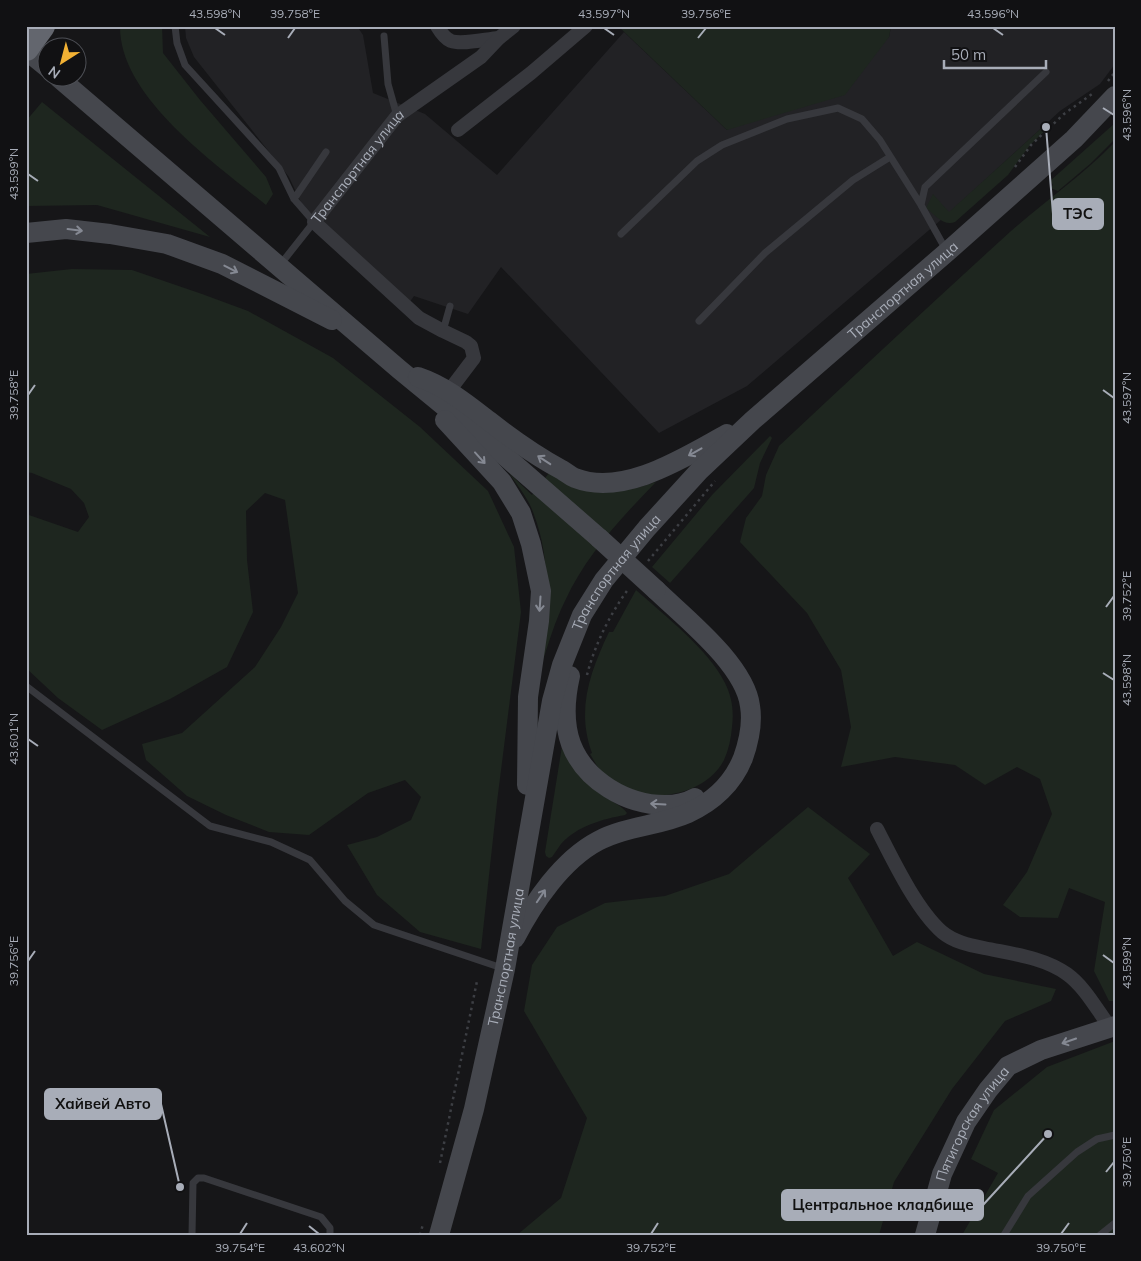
<svg xmlns="http://www.w3.org/2000/svg" width="1141" height="1261" font-family="Mulish,sans-serif">
<style>
.built{fill:#222225}
.green{fill:#1e261f}
.lines{fill:none;stroke-linecap:round;stroke-linejoin:round}
.path{stroke:#3d3f44;stroke-width:2.5;stroke-dasharray:2.5 4;stroke-linecap:butt}
.lane{stroke:#37383d;stroke-width:7}
.street{stroke:#37383d;stroke-width:14}
.secondary{stroke:#45474d;stroke-width:20}
.highway{stroke:#63666e;stroke-width:26}
.secondary-bridge{stroke:#45474d;stroke-width:20}
.oneway{stroke:#858993}
.ticks{fill:none;stroke:#a8adb8;stroke-width:2}
.labels{text-anchor:middle;stroke-width:4.5;stroke-linejoin:round;paint-order:stroke}
.street-label{font-size:14px;fill:#a8adb8;stroke:#111113}
.leader{fill:none;stroke:#a8adb8;stroke-width:2}
.callout-dot{fill:#a8adb8;stroke:#111113;stroke-width:2}
.callout{fill:#a8adb8;stroke:#a8adb8;stroke-width:2}
.callout-label{font-size:15px;text-anchor:middle;font-weight:bold;fill:#111}
.neatline{fill:none;stroke:#a8adb8;stroke-width:2}
.ticks-label{font-size:12px;text-anchor:middle;fill:#a8adb8}
</style>
<rect width="100%" height="100%" fill="#161618"/>
<path class="built" d="M185 26H357L363 35 373 93 425 114 497 175 624 32 727 130 889 37 891 26H1115V64L1100 84 1060 111 949 213 747 386 659 433 501 267 468 314 414 296 407 306 303 207 289 177 194 57 186 38Z"/>
<path class="green" d="M120 26H162L163 53 200 100 266 177 273 194 266 205C216 164 119 97 120 26Z
M618 26H891L889 37 845 95 727 130Z
M42 102 210 237 97 205 26 206V121Z
M1115 123V139L1090 164 1058 191 1050 188 1053 185 1050 181Z
M1046 124 1049 127 1030 145 1008 175 955 222C944 227 934 214 926 208L933 194 949 212Z
M1115 142V1001H1109L1094 971 1105 902 1069 888 1058 918 1020 917 1003 905 1027 872 1052 814 1040 779 1017 767 985 785 955 765 895 757 841 767 851 727 841 670 807 613 740 542 746 518 762 496 766 475 779 446C856 374 933 302 1011 231 1045 201 1083 175 1115 142Z
M72 269 132 270 202 294 248 311 333 358 420 427 488 491 514 547 521 612 497 802 481 949 420 932 377 895 347 845 377 837 411 820 421 797 405 780 368 793 309 835 269 832 226 815 187 796 146 760 142 744 182 733 255 667 281 627 298 593 285 500 265 493 246 511 247 560 253 612 227 667 170 699 102 730 58 698 26 668V514L78 532 89 517 84 503 71 489 32 473 26 472V274Z
M770 436 772 438 760 463 754 488 670 583 652 567 712 495Z
M509 473 532 495 549 473 625 489 640 487 656 482C621 518 586 555 565 601 555 621 549 642 542 663 546 610 553 563 533 512 528 498 517 485 509 473Z
M636 590C664 615 709 650 725 683 732 697 734 711 732 727 731 738 729 749 724 760 705 797 642 807 611 781 601 774 596 764 590 754L592 753C576 710 590 672 609 632H613Z
M563 740C572 758 579 777 595 790 604 798 621 804 627 813L625 815C603 819 577 826 561 844 558 848 555 853 552 857L549 858 546 856 545 852Z
M808 807 870 854 848 878 893 956 917 942 984 974 1056 989 1051 1001 1005 1021 952 1089 894 1182 879 1235H517L561 1198 587 1118 524 1011 532 965 557 927 605 903 665 896 729 874Z
M1115 1041V1235H962L998 1173 971 1159 994 1110 1047 1067Z"/>
<g class="lines">
<path class="path" d="M1108 81 1115 72
M1015 167 1031 145 1064 114 1092 94
M648 561 715 481
M587 675C595 644 610 614 629 588
M440 1163 477 981
M420 1235 423 1224"/>
<path class="lane" d="M175 26 177 43 185 65 279 168 294 199 314 222 280 265
M384 36 388 84 397 116
M294 199 326 152
M921 205 925 187 1046 72
M621 234 697 161 722 145 787 119 838 108 862 119 880 140 921 205 946 250
M699 321 765 253 853 180 890 157
M443 331 450 306
M26 686 210 826 271 842 310 860 345 901 374 925 502 968
M192 1235 193 1183 198 1178H204L321 1217 330 1228V1235
M1004 1235 1028 1196 1077 1152 1097 1139 1115 1135
M1100 1235 1115 1223"/>
<g class="street">
<path d="M437 26C440 31 444 38 451 41 462 45 486 39 499 38"/>
<path d="M458 130 531 73 586 26"/>
<path id="s1" d="M449 391 474 358 471 346 466 342 443 331 419 318 314 222 397 116 481 57 499 38 514 26"/>
<path d="M877 829C893 860 916 909 942 932 954 942 969 945 984 948 1012 954 1043 957 1067 974 1085 987 1097 1010 1110 1027"/>
</g>
<g class="secondary">
<path d="M26 50 48 68"/>
<path d="M59 78 400 370 505 456 599 538"/>
<path d="M26 233 66 229 110 234 167 244 222 264 332 320"/>
<path d="M418 377C445 386 467 404 489 421 512 439 536 456 562 470 566 472 570 476 575 478 624 497 685 457 727 434"/>
<path d="M445 420 502 482 521 513 531 544 541 591 539 621 528 697 527 785"/>
<path d="M570 676C565 698 563 722 571 744 585 781 627 805 665 805 675 805 686 803 695 798"/>
<path d="M515 938C533 903 562 860 598 841 626 826 659 826 688 813 713 802 733 783 743 758 749 741 753 724 750 706 745 665 685 618 656 590"/>
<path id="s2" d="M439 1235 474 1109 505 969 552 701 562 665 582 615 604 580 647 528 699 471 753 420 947 252 1074 139 1115 96"/>
<path id="s3" d="M925 1235 942 1174 966 1122 988 1090 1008 1066 1041 1050 1115 1026"/>
</g>
<path class="highway" d="M26 48 42 26"/>
<path class="secondary-bridge" d="M599 538 656 590"/>
</g>
<defs><path id="oneway-shaft" d="M-6 0H5M1.5-3L5.5 0L1.5 3" fill="none" stroke-width="1.6" stroke-linecap="round" stroke-linejoin="round" transform="scale(1.25)"/></defs>
<g class="oneway">
<use href="#oneway-shaft" transform="translate(75 230) rotate(7)"/>
<use href="#oneway-shaft" transform="translate(231 269) rotate(27)"/>
<use href="#oneway-shaft" transform="translate(695 452) rotate(151)"/>
<use href="#oneway-shaft" transform="translate(480 458) rotate(48)"/>
<use href="#oneway-shaft" transform="translate(544 460) rotate(-147)"/>
<use href="#oneway-shaft" transform="translate(540 604) rotate(94)"/>
<use href="#oneway-shaft" transform="translate(658 804) rotate(-177)"/>
<use href="#oneway-shaft" transform="translate(541 896) rotate(-56)"/>
<use href="#oneway-shaft" transform="translate(1069 1041) rotate(161)"/>
</g>
<path class="ticks" d="M215 28 225 35M604 28 614 35M993 28 1003 35M288 38 295 28M698 38 706 28M1103 108 1114 115M28 174 38 181M1103 390 1114 398M28 395 35 385M1106 607 1114 596M1103 673 1114 680M28 739 38 746M1103 955 1114 963M28 961 35 951M1106 1172 1114 1162M309 1226 319 1234M240 1234 247 1223M651 1234 658 1223M1061 1234 1069 1223"/>
<g class="labels">
<g class="street-label">
<text dy="5" stroke="none"><textPath href="#s1" startOffset="326">Транспортная улица</textPath></text>
<text dy="5" stroke="none"><textPath href="#s2" startOffset="1096">Транспортная улица</textPath></text>
<text dy="5" stroke="none"><textPath href="#s2" startOffset="692">Транспортная улица</textPath></text>
<text dy="5" stroke="none"><textPath href="#s2" startOffset="286">Транспортная улица</textPath></text>
<text dy="5" stroke="none"><textPath href="#s3" startOffset="122">Пятигорская улица</textPath></text>
</g>
</g>
<path class="leader" d="M1046 127L1053 214M180 1187L161 1104M1048 1134L983 1205"/>
<g class="callout-dot">
<circle cx="1046" cy="127" r="5"/>
<circle cx="180" cy="1187" r="5"/>
<circle cx="1048" cy="1134" r="5"/>
</g>
<g class="callout">
<rect x="1053" y="199" width="50" height="30" rx="5"/>
<rect x="45" y="1089" width="116" height="30" rx="5"/>
<rect x="782" y="1190" width="201" height="30" rx="5"/>
</g>
<g class="callout-label">
<text x="1078" y="219">ТЭС</text>
<text x="103" y="1109">Хайвей Авто</text>
<text x="883" y="1210">Центральное кладбище</text>
</g>
<rect width="1141" height="1261" fill="none" stroke="#111113" stroke-width="55"/>
<g transform="translate(62 62) rotate(216)"><circle r="24" fill="#111113" stroke="#4d4f55"/>
<path d="M0-4L9 19L0 12L-9 19Z" fill="#f2b134"/>
<text y="-8" font-size="14" font-weight="bold" text-anchor="middle" fill="#a8adb8">N</text>
</g>
<path d="M944 60v8h102v-8" fill="none" stroke="#a8adb8" stroke-width="2.5"/>
<text x="951" y="60" font-size="15" fill="#a8adb8" stroke="#111113" stroke-width="4" paint-order="stroke">50 m</text>
<rect x="28" y="28" width="1086" height="1206" class="neatline"/>
<g class="ticks-label">
<text x="215" y="18">43.598°N</text>
<text x="295" y="18">39.758°E</text>
<text x="604" y="18">43.597°N</text>
<text x="706" y="18">39.756°E</text>
<text x="993" y="18">43.596°N</text>
<text transform="translate(1127 115) rotate(-90)" y="4">43.596°N</text>
<text transform="translate(14 174) rotate(-90)" y="4">43.599°N</text>
<text transform="translate(14 395) rotate(-90)" y="4">39.758°E</text>
<text transform="translate(1127 398) rotate(-90)" y="4">43.597°N</text>
<text transform="translate(1127 596) rotate(-90)" y="4">39.752°E</text>
<text transform="translate(1127 680) rotate(-90)" y="4">43.598°N</text>
<text transform="translate(14 739) rotate(-90)" y="4">43.601°N</text>
<text transform="translate(14 961) rotate(-90)" y="4">39.756°E</text>
<text transform="translate(1127 963) rotate(-90)" y="4">43.599°N</text>
<text transform="translate(1127 1162) rotate(-90)" y="4">39.750°E</text>
<text x="240" y="1252">39.754°E</text>
<text x="319" y="1252">43.602°N</text>
<text x="651" y="1252">39.752°E</text>
<text x="1061" y="1252">39.750°E</text>
</g>
</svg>
